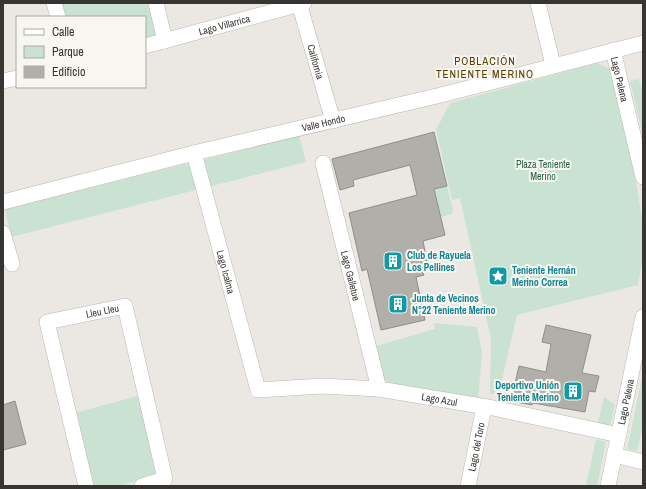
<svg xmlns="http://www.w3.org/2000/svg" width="646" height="489" font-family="'Archivo Narrow',sans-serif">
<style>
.green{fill:#c9e2d2}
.building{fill:#b1afa9;stroke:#908e89}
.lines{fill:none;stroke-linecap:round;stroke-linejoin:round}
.minor-casing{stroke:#b9b7b1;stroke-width:16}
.minor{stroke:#fff;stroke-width:15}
.labels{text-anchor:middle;stroke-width:4;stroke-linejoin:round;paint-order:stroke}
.street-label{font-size:10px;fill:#363532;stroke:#f8f6f0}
.park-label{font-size:10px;fill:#276544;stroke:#f8f6f0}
.culture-label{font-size:10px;font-weight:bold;fill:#0d838f;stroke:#f8f6f0;text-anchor:start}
.neighbourhood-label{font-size:11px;letter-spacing:1px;fill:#593d00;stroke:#f8f6f0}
</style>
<rect width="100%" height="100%" fill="#ebe8e3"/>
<path class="green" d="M61 3H150L158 37 145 40V17H64Z
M597 63 610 69C622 123 639 178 643 233 644 250 641 268 638 285L517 315 499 393 490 394 491 339 460 198 452 200 436 130 450 103Z
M639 79 643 96V137L630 81Z
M299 136 306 162 11 237 5 209Z
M447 186 453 210 452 214 441 217 434 189Z
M434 323 477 327 482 353 478 402 384 384 376 346 435 329Z
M643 373V424L637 451 627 449Z
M142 395 158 474 120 486H91L74 413Z
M604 397 615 405 610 426 598 423Z
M596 439 606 442 597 486H586Z"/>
<path class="building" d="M434 132 447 186 434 189 445 235 423 241 428 267 421 269 424 275 416 277 425 320 381 330 367 269 362 271 349 213 417 195 410 165 353 180 354 186 340 190 332 159Z
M546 325 591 335 582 373 599 376 595 392 589 391 585 412 533 403 532 405 511 401 519 366 546 372 551 344 542 342Z
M15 401 26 444 3 450V405Z"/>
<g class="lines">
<g class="minor-casing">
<g id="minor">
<path d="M54 3 58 17"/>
<path d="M156 3 165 41"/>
<path id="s1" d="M299 3 333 121"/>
<path d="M538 3 553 65"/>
<path id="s2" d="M145 46 304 3"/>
<path id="s3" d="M613 50 643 177"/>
<path d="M3 81 17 78"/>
<path id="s4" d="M194 153 258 390 322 386 379 389 493 408 619 435"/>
<path id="s5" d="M323 163 379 389"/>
<path id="s6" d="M3 202 194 153 441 95 643 43"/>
<path d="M3 233 12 264"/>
<path d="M614 455 643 462"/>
<path id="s7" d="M86 486 47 322 125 306 165 479 142 486"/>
<path id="s8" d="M468 486 484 407"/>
<path id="s9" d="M608 486 643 317"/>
</g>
</g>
<use href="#minor" class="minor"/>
</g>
<defs>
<g id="building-square" transform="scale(1)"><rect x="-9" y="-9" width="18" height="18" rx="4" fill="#0f9aa8" stroke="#f8f6f0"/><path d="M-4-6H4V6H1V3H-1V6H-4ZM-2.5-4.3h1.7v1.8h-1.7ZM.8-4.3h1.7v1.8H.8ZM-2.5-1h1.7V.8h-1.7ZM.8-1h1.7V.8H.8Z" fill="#fff"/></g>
<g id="sight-square" transform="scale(1)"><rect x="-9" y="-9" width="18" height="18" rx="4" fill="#0f9aa8" stroke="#f8f6f0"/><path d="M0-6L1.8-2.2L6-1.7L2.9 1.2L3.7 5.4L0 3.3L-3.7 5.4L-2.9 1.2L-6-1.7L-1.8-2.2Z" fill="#fff"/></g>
</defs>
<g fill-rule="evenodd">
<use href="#building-square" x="393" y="261"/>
<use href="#sight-square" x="498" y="276"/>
<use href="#building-square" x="398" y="304"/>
<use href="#building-square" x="573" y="391"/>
</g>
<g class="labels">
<g class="street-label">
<text dy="4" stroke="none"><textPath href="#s2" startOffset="82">Lago Villarrica</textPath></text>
<text dy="4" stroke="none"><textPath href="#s1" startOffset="61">California</textPath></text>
<text dy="4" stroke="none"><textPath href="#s3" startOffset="30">Lago Palena</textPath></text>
<text dy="4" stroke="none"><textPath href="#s6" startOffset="330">Valle Hondo</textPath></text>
<text dy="4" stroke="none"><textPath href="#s4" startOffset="123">Lago Icalma</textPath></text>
<text dy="4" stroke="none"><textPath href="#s5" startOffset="116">Lago Galletue</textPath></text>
<text dy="4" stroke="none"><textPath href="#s7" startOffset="225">Lleu Lleu</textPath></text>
<text dy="4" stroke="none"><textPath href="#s4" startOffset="428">Lago Azul</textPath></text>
<text dy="4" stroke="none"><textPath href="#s9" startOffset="86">Lago Palena</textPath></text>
<text dy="4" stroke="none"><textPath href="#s8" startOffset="40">Lago del Toro</textPath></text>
</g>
<g class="park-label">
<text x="543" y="168">Plaza Teniente<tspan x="543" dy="12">Merino</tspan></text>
</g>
<g class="culture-label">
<text x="407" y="259">Club de Rayuela<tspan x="407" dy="12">Los Pellines</tspan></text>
<text x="512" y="274">Teniente Hernán<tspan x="512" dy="12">Merino Correa</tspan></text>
<text x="412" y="302">Junta de Vecinos<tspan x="412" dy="12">N°22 Teniente Merino</tspan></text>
<text x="559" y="389" text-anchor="end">Deportivo Unión<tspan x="559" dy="12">Teniente Merino</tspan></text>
</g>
<g class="neighbourhood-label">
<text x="485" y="65">POBLACIÓN<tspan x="485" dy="13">TENIENTE MERINO</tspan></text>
</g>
</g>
<rect width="646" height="489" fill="none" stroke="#363532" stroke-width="8"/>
<rect x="16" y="16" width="130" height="72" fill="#f8f6f0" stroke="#aaa9a4"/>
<rect x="24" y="29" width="20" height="6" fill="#ffffff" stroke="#aaa9a4"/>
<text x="52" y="36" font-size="12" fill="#363532">Calle</text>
<rect x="24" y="46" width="20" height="12" fill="#c9e2d2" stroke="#aaa9a4"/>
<text x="52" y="56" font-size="12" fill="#363532">Parque</text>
<rect x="24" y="66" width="20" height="12" fill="#b1afa9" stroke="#aaa9a4"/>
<text x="52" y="76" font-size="12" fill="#363532">Edificio</text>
</svg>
